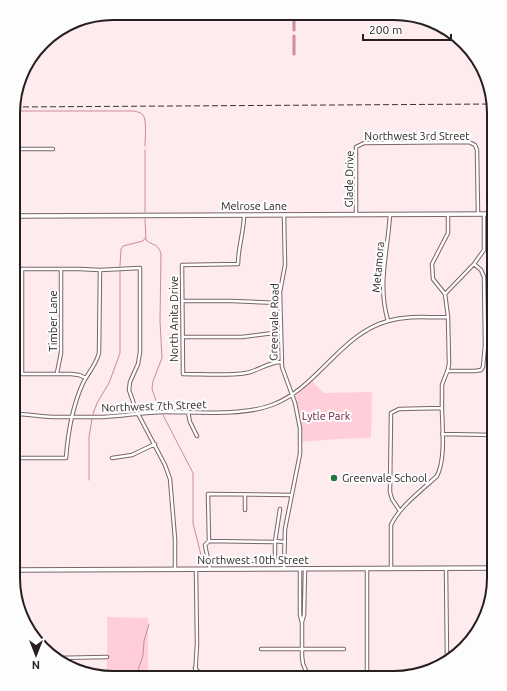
<svg xmlns="http://www.w3.org/2000/svg" width="507" height="691" font-family="Ubuntu,sans-serif">
<style>
.green{fill:#ffced9}
.lines{fill:none;stroke-linecap:round;stroke-linejoin:round}
.stream{stroke:#cd8b9b;stroke-width:1}
.canal{stroke:#cd8b9b;stroke-width:3}
.street-casing{stroke:#786569;stroke-width:4.5}
.secondary-casing{stroke:#786569;stroke-width:5.5}
.street{stroke:#fff;stroke-width:2.5}
.secondary{stroke:#fff;stroke-width:3.5}
.rail{stroke:#3c3334;stroke-width:1;stroke-dasharray:6 3;stroke-linecap:butt}
.poi-dot{fill:#257445;stroke:#fdfdfd;stroke-width:1.5}
.labels{text-anchor:middle;stroke-width:4;stroke-linejoin:round;paint-order:stroke}
.street-label{font-size:11px;fill:#261e1f;stroke:#fdfdfd}
.park-label{font-size:11px;fill:#641632;stroke:#fdfdfd}
.poi-label{font-size:11px;fill:#261e1f;stroke:#fdfdfd;text-anchor:start}
.rim{fill:none;stroke:#261e1f;stroke-width:2}
</style>
<rect width="100%" height="100%" fill="#fdebee"/>
<path class="green" d="M312 381 324 393 372 392 371 438 335 439 303 442 301 419 295 395Z
M107 617 148 618V677H107Z"/>
<g class="lines">
<path class="stream" d="M14 111H134C137 112 140 112 143 115 147 120 145 139 145 146
M145 150V212
M145 219 146 240C153 246 158 243 161 254L160 321 162 358 153 381 152 389 157 403 160 410
M120 266 121 249 123 246 143 241 145 238
M93 414 97 403 109 383 120 353V271
M163 415 193 473V523L201 555 198 561
M89 480V437L92 419
M136 677 140 664 143 656 144 641 149 624"/>
<path class="canal" d="M294 15V30
M294 36V54"/>
<g class="street-casing">
<path id="street" d="M14 149H53
M356 214V147L364 143 469 142 475 145 477 150 478 214
M244 215C244 232 238 247 238 264L182 265 183 374C202 374 227 376 246 373 258 371 268 362 281 362
M14 269H80L100 270 140 268V352L138 364 130 382 129 390 136 410 165 465 170 479 175 539V569
M22 269V374H71L79 375 86 378
M445 294 474 264 484 250V214
M182 301H232L280 303
M388 321C377 284 388 251 390 214
M183 337H242L281 332
M485 345H494
M448 371H475L481 370 483 367 485 345 484 277 481 270 474 264
M57 373 61 353V269
M188 412 190 422 197 436
M13 414C28 414 43 417 59 417 74 417 89 417 104 417 124 416 144 412 164 412 195 412 243 416 272 405 318 388 340 334 388 321 408 315 428 318 448 317
M442 434 494 435
M13 458H66C68 432 72 407 83 383 88 373 96 365 99 353L100 270
M112 458 132 455 155 444
M245 495V510
M400 511 392 499 390 492 391 413 399 409 441 408
M209 541 208 494 291 495
M275 541 284 542
M275 542 280 509
M209 560 272 561 274 560 275 557V542L209 541 205 545 210 569
M446 568 447 660
M284 569 285 529 300 454V428L295 403 282 367 280 292 285 265 284 215
M300 569V615L302 623V656L303 664 309 678
M391 569V525C399 507 422 490 437 476 447 456 441 420 442 398 442 394 442 389 442 385 444 378 448 372 449 364L448 317 445 294 433 279 432 264 448 233V214
M302 622 304 615 305 569
M261 649H344
M55 658 107 657
M195 668 203 677
M195 677 197 644 196 569
M367 678V568"/>
</g>
<g class="secondary-casing">
<path id="secondary" d="M14 216 494 214
M13 570 494 568"/>
</g>
<use href="#street" class="street"/>
<use href="#secondary" class="secondary"/>
<path class="rail" d="M14 107 492 104"/>
</g>
<circle class="poi-dot" cx="334" cy="478" r="4"/>
<g class="labels">
<g class="street-label">
<text x="417" y="140">Northwest 3rd Street</text>
<text transform="translate(349 179) rotate(-89)" y="4">Glade Drive</text>
<text x="254" y="210">Melrose Lane</text>
<text transform="translate(378 267) rotate(-85)" y="4">Metamora</text>
<text transform="translate(174 319) rotate(-90)" y="4">North Anita Drive</text>
<text transform="translate(53 321) rotate(-90)" y="4">Timber Lane</text>
<text transform="translate(274 322) rotate(-89)" y="4">Greenvale Road</text>
<text transform="translate(154 406) rotate(-2)" y="4">Northwest 7th Street</text>
<text x="253" y="564">Northwest 10th Street</text>
</g>
<g class="park-label">
<text x="326" y="420">Lytle Park</text>
</g>
<g class="poi-label">
<text x="342" y="482">Greenvale School</text>
</g>
</g>
<path d="M0 0H507V691H0ZM113 20H394A93 93 0 0 1 487 113V578A93 93 0 0 1 394 671H113A93 93 0 0 1 20 578V113A93 93 0 0 1 113 20Z" fill="#fdfdfd" fill-rule="evenodd"/>
<path class="rim" d="M113 20H394A93 93 0 0 1 487 113V578A93 93 0 0 1 394 671H113A93 93 0 0 1 20 578V113A93 93 0 0 1 113 20Z"/>
<g transform="translate(36 655) rotate(180)" stroke="#fdfdfd" stroke-width="3" paint-order="stroke">
<path d="M0-3L7 15L0 10L-7 15Z" fill="#261e1f"/>
<text y="-6" font-size="11" font-weight="bold" text-anchor="middle" fill="#261e1f">N</text>
</g>
<path d="M363 34v6h88v-6" fill="none" stroke="#261e1f" stroke-width="2"/>
<text x="369" y="34" font-size="12" fill="#261e1f" stroke="#fdfdfd" stroke-width="3" paint-order="stroke">200 m</text>
</svg>
